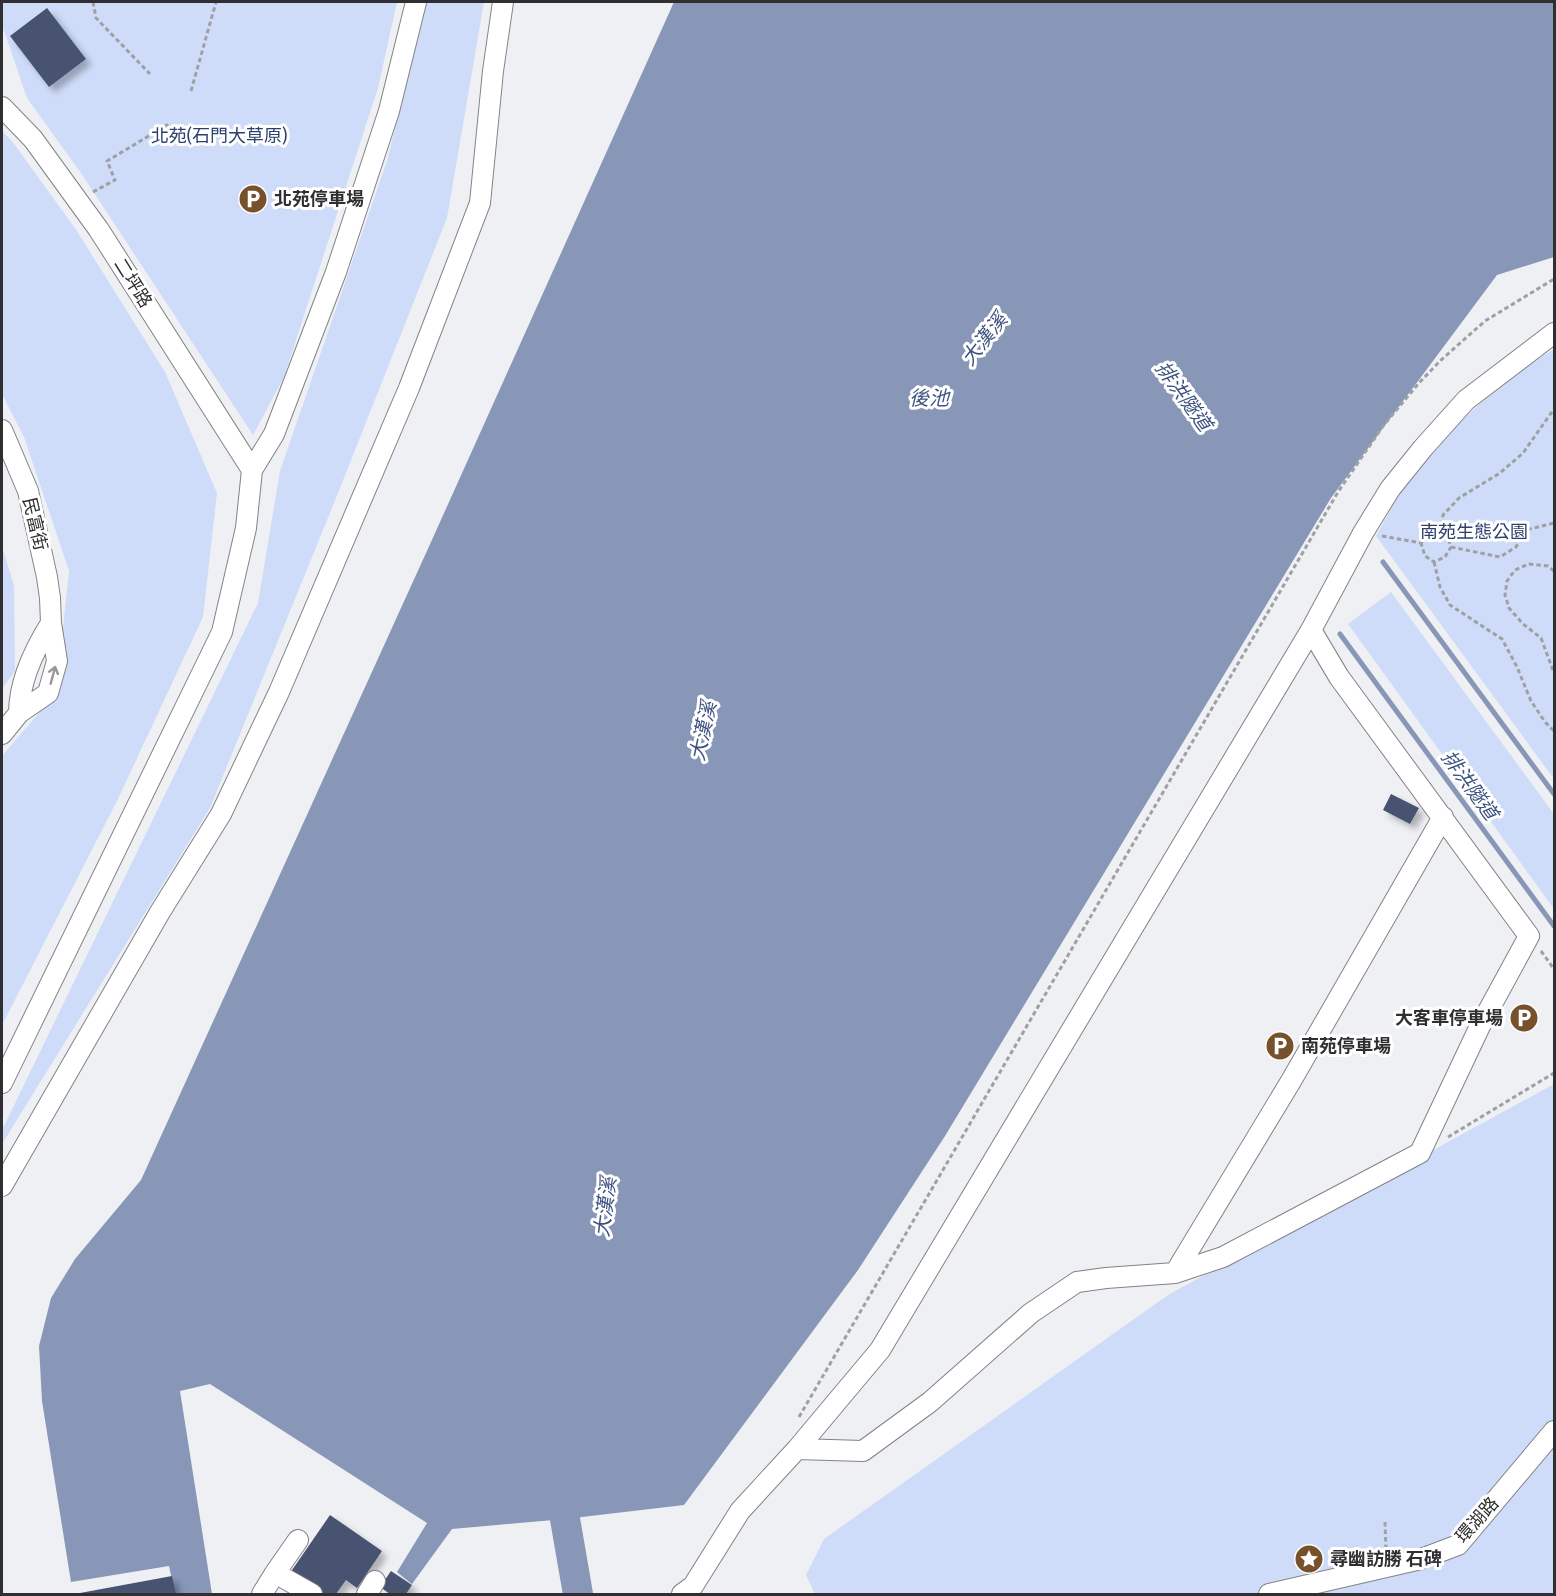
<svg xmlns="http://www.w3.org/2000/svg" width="1556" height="1596" font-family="'Fira Sans Condensed','Noto Sans TC',sans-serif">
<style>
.green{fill:#cedcf9}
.water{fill:#8897b7}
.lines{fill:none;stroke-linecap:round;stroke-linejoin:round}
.stream{stroke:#8897b7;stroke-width:5}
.river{stroke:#8897b7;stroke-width:30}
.building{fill:#465370;filter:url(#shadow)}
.minor-casing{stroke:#828386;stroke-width:22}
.path{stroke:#9fa0a3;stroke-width:3;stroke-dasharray:4.5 3;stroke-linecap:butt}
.minor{stroke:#fff;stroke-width:20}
.oneway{stroke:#979798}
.labels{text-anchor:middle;stroke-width:6;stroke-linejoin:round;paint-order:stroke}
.park-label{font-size:18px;fill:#2d3f6c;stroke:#fff}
.poi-label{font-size:18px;font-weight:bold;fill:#2f2f31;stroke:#fff;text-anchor:start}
.street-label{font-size:18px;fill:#2f2f31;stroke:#fff}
.water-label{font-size:20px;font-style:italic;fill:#3f5381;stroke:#fff}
</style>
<defs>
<filter id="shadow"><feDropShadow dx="5.5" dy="5.5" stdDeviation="3" flood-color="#0004"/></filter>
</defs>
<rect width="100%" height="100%" fill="#eff0f4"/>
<path class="green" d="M2 2H397L378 88 284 377 253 435 83 176 27 98 2 25Z
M426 2H484L447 218 336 498 210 808 2 1144V1130L258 603 280 471 387 161Z
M2 131 12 141 77 231 165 372 217 493 203 617 117 801 2 1025V756L56 693 69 571 24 437 2 394Z
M1554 349V779L1376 536C1386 519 1395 500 1406 484 1443 432 1500 382 1554 349Z
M2 546 14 586 15 671 2 689Z
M1391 592 1554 814V909L1348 624Z
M1554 1084V1594H815L806 1575 824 1539 1168 1295Z"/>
<path class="water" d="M674 2H1554V257L1497 275 1331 498 945 1136 858 1270 684 1505 565 1519 452 1529 412 1584 397 1572 427 1523 210 1384 180 1391 212 1594H175L169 1566 71 1582 42 1401 39 1346 51 1298 75 1259 141 1180 431 542Z"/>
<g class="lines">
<path class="stream" d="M1383 562 1554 794
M1340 634 1554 926"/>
<path class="river" d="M570 1479 565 1519 578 1594"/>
</g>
<path class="building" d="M47 8 86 59 49 87 10 36Z
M1391 794 1419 808 1410 824 1383 810Z
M330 1515 382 1551 357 1588 346 1580 336 1594H321L290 1573Z
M391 1571 412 1585 406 1594H390L380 1587Z
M172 1576 176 1594H80V1593Z"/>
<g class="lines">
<g class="minor-casing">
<path id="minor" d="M2 107 33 139 99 230 252 470
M2 430 28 491 47 577 50 598 51 623 57 661 48 693 19 713 2 734
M19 713C19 681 34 650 51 623
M2 1083 222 632 246 528 252 470 274 434 336 272 389 111 416 2
M2 1186 160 912 221 814 279 692 409 388 480 203 493 71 503 2
M1175 1273 1291 1081 1443 817
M797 1449 863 1451 930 1402 1031 1313 1077 1282 1106 1278 1175 1273 1223 1257 1420 1153 1480 1026 1529 936 1339 677 1311 630
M275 1573 298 1540
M262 1594 275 1573 312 1594
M367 1594 375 1581
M682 1594 693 1586 740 1511 797 1449 880 1350 1311 630 1363 533 1390 489 1423 448 1466 400 1554 333
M1269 1594 1421 1559 1458 1545 1554 1431"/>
</g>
<path class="path" d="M93 2 96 18 150 74
M191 91 216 2
M93 192 115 180 107 161 167 125 173 136 185 131
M1440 532 1443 515 1459 498 1500 473 1523 453 1554 409
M1382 536 1421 543 1431 532H1440L1448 538 1451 547 1445 557 1434 562 1425 556 1421 543
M1451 547 1500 557 1516 547 1526 530 1554 523
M1434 562 1440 587 1450 605 1502 639 1517 667 1531 701 1545 722 1554 731
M1554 571 1548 566 1529 564 1515 570 1507 581 1505 595 1509 608 1523 624 1541 638 1554 673
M1541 951 1554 969
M1448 1137 1554 1073
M799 1417 1338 492 1383 426 1419 383 1440 361 1485 321 1554 279
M1385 1522 1386 1550"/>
<use href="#minor" class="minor"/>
</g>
<defs><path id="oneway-shaft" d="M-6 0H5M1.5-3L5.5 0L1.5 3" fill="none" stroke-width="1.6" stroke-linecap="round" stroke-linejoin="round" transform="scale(1.5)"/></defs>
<use class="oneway" href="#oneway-shaft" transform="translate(53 675) rotate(-75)"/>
<defs>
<g id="parking-disc" transform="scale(1.5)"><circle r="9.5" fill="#76512c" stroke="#fff"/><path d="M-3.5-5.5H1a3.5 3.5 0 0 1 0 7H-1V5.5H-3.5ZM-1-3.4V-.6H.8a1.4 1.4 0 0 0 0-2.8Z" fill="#fff"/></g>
<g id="sight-disc" transform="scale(1.5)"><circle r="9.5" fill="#76512c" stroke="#fff"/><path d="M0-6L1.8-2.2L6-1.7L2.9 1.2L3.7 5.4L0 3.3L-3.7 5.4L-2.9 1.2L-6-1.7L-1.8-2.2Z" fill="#fff"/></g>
</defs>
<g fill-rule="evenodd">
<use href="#parking-disc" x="253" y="199"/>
<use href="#parking-disc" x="1524" y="1018"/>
<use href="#parking-disc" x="1280" y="1046"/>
<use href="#sight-disc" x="1309" y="1559"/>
</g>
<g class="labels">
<g class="park-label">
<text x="219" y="142">北苑(石門大草原)</text>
<text x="1474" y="538">南苑生態公園</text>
</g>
<g class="poi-label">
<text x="274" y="205">北苑停車場</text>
<text x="1503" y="1024" text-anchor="end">大客車停車場</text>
<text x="1301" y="1052">南苑停車場</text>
<text x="1330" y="1565">尋幽訪勝 石碑</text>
</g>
<g class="street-label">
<text transform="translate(133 283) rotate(58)" y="6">二坪路</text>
<text transform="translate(35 524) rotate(77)" y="6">民富街</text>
<text transform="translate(1477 1520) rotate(-48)" y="6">環湖路</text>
</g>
<g class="water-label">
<text transform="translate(984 339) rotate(-52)" y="7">大漢溪</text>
<text transform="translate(1184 396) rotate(54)" y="7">排洪隧道</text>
<text x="929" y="405">後池</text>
<text transform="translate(703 731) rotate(-78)" y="7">大漢溪</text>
<text transform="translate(1470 785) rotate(54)" y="7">排洪隧道</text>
<text transform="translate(605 1207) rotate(-83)" y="7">大漢溪</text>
</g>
</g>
<rect width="1556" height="1596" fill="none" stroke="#2f2f31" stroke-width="6"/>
</svg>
